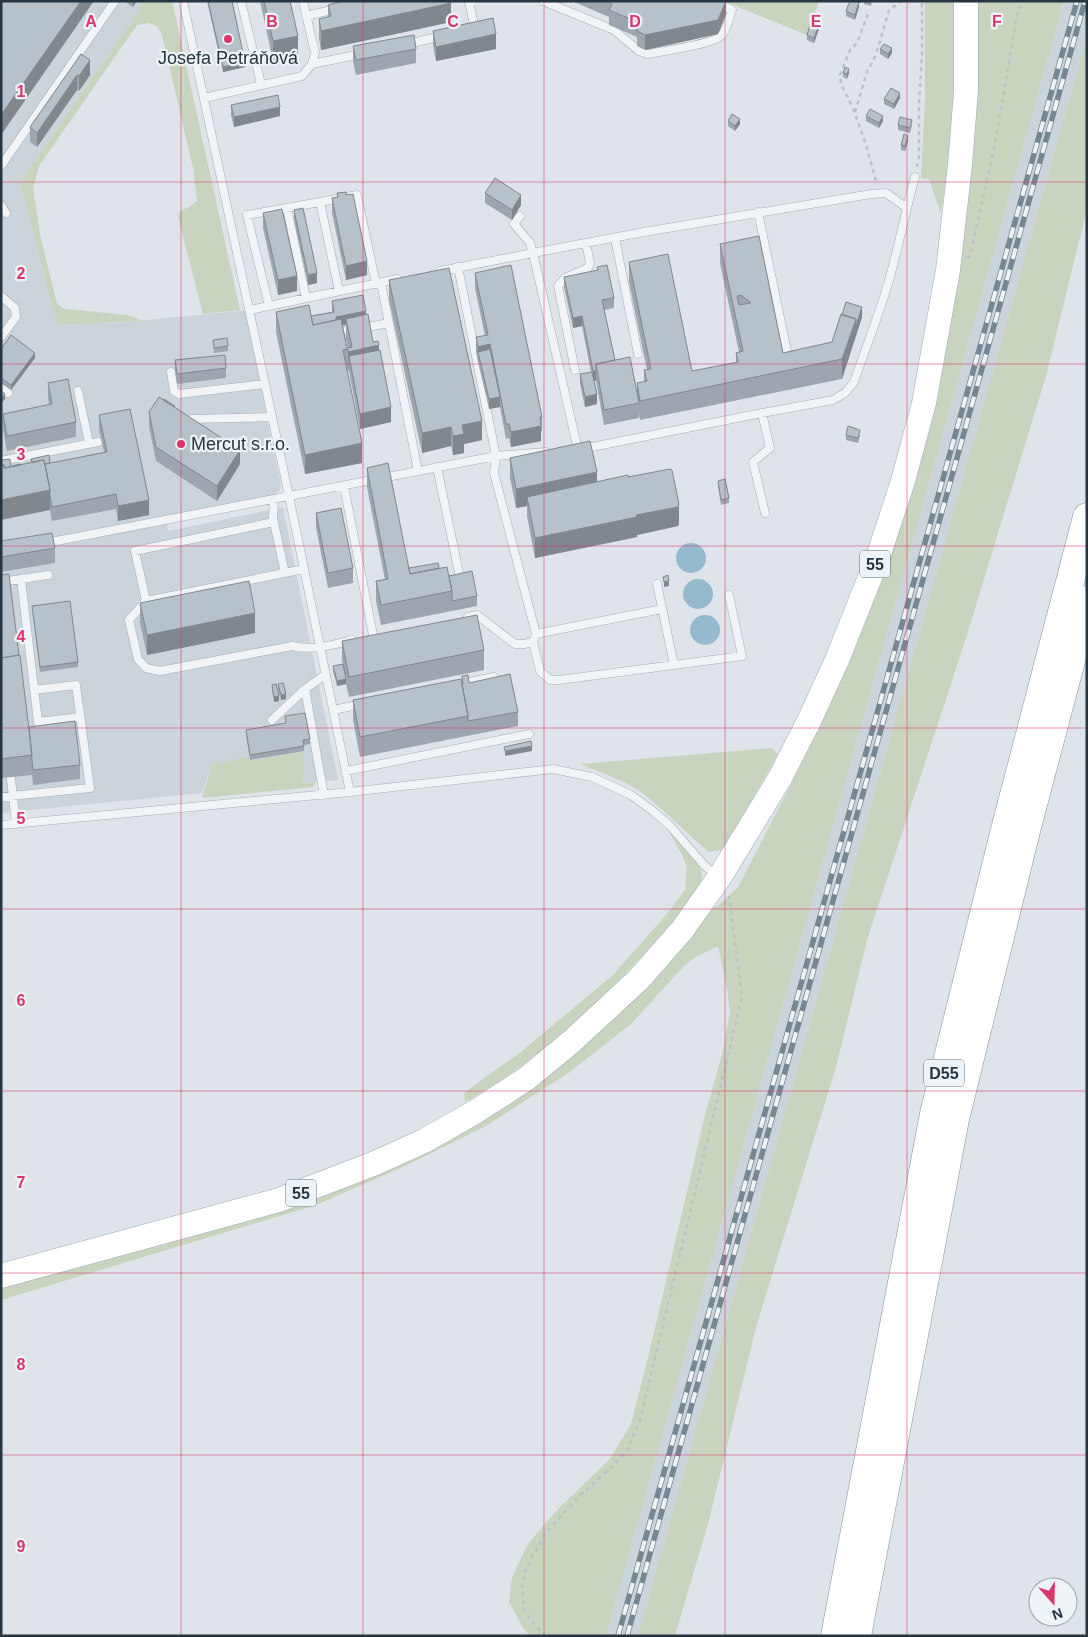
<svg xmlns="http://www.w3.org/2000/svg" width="1088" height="1637" font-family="Helvetica,sans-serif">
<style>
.built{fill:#ccd4db}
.green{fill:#c8d4be}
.water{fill:#95bacd}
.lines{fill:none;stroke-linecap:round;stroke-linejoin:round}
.service-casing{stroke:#a3acb4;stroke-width:9}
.primary-casing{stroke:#9cabb6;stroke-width:25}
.motorway-casing{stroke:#8495a1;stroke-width:29}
.path{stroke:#bcc2c8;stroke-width:2.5;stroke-dasharray:4 4;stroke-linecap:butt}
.service{stroke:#f1f4f7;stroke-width:8}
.primary{stroke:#fff;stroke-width:24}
.motorway{stroke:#fff;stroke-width:28}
.rail-casing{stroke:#768794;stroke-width:5.5}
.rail{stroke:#edf3f7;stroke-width:4;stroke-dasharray:11;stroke-linecap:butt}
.wall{fill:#9da6ae;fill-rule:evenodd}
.shaded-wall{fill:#80878d}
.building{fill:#b7c1ca;stroke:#80878d;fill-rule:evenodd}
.grid{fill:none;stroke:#dd346c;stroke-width:1;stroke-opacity:0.55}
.poi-dot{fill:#dd346c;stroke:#edf3f7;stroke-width:2}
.labels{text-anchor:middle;stroke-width:4.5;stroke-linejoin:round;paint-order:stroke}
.shield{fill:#edf3f7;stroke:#616e78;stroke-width:1}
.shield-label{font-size:16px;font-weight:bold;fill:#253542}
.poi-label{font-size:18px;fill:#253542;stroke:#edf3f7}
.grid-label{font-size:16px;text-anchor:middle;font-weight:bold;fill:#dd346c;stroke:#edf3f7;stroke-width:4.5;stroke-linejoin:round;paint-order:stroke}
</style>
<rect width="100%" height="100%" fill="#dee4e9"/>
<path class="built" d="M1 1H139L140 9 20 182 57 325 126 322 250 310 267 419 281 485 280 490 274 495 165 517 167 525 168 531 283 507 338 780 303 783 250 761 249 758 212 764 202 793 1 813Z
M1064 1H1087V36L638 1636H606Z"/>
<path class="green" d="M139 1H172L240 310 203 314 178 217 180 211 189 207 197 201 193 168 162 35 157 26 148 23 137 25 39 166 33 188 40 234 57 304 65 309 128 315 143 321 57 325 20 182 140 9Z
M723 1H819L807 35Z
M925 1H955V67L951 142 941 214 929 179 921 178 925 97Z
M977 1H1064L606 1636H530L523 1628 509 1602 512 1577 528 1544 558 1509 610 1459 631 1424 647 1362 705 1115 723 1051 730 1011 727 988 718 946 694 958 683 967 631 1024 567 1074 484 1127 405 1166 316 1205 1 1300V1287L479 1121 710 908 718 906 738 887 786 794 847 668 901 523 933 418 963 242 978 71Z
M1087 36V209L1046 376 966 638 867 940 836 1067 756 1327 709 1520 675 1636H638Z
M771 748 778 754 723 850 709 852C683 831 662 806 635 788 619 778 598 772 581 764Z
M304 751 303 783 316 782 313 787 202 798 212 764 249 757 250 761Z
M669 832C679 842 703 862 702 877 700 902 603 997 581 1017 559 1036 536 1055 513 1072 498 1083 481 1092 465 1102L464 1093 522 1051 613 975 666 915 685 890 687 867 680 851Z"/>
<path class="water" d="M676 558a15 15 0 1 1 30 0a15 15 0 1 1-30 0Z
M683 594a15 15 0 1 1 30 0a15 15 0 1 1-30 0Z
M690 630a15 15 0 1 1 30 0a15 15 0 1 1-30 0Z"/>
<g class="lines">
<g class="service-casing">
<path id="service" d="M183 1 289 496 350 792
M241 1 261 84
M473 1 469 2 475 29 473 30
M543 1 614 30 639 51 648 54C663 51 713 44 721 36 727 30 729 18 732 10L712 1
M306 16 336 9
M407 44 442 36
M312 64 361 54
M204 98 302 76 312 64 315 53 303 1
M1 166 115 1
M320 202 357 195 376 284
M1 205 6 213
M287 208 306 298
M758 212 789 361
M520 216 514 224 530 243 533 253 644 232 871 194 886 193 907 208
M615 238 638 354
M458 267 496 456 494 473 536 634 533 642 540 671 550 680H559L674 665 657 584
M440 271 533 253 578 450
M381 283 418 471
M1 296 15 308 16 317 1 337
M269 306 247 215 320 202 339 291
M250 310 397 279
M340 332 389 323
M575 370 558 286 565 278 588 268 590 263 586 243
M171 372 174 391 179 394 265 384
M1 388 8 393
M78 391 89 443
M762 413 770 448 753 462 765 513
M192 419 272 417
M582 449 762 413 833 400 845 393 854 382C865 350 878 317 888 284 898 249 905 213 915 177
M1 461 98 442
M437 467 460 578
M344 486 373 635
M274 499 273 518 285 573
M46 543 496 456 546 452
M304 569 146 601 129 620 138 659 146 668 160 671 292 646C312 651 332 645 352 640
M21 579 38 722 80 717
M1 582 48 575
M146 601 135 551 274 522
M468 617 477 615 515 644H524L533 642
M536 634 662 609
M674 665 742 656 729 595
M459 684 494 677
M305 689 324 795
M333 710 362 704
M272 720 305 689 325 675
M346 771 529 734
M11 779 16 824
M1 797 90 788 76 685 34 690
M1 825 350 792 553 769 592 777 631 795 653 811 671 827 704 865 718 877"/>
</g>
<g class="primary-casing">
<path id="primary" d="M1 1276 279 1200 373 1164 424 1141 475 1112 526 1079 571 1042 639 979 682 930 719 878 780 778 810 719 837 660 878 557 903 481 924 403 948 270 960 165 966 91V1"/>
</g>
<g class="motorway-casing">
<path id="motorway" d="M835 1636 934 1114 1007 822 1087 517
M857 1636 955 1119 1027 827 1087 600"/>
</g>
<path class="path" d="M868 14 857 43 850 50 840 75 841 84 853 108 866 145 877 185
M855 112 867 72 876 55 889 10 902 1
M917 167 919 157V103L922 55V1
M967 258 970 256 995 144 1016 20 1021 1
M546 1636 535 1626 524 1610 522 1586 526 1568 545 1534 579 1496 615 1464 627 1450 640 1420 742 997 729 896"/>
<use href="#service" class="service"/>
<use href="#primary" class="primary"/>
<use href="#motorway" class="motorway"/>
<g class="rail-casing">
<path id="rail" d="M618 1636 1077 1
M627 1636 1085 1"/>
</g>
<use href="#rail" class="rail"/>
</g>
<path class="wall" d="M124 1H136V2L133 7Z
M207 1H232L245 67 223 72Z
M260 1H290L298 56 273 61Z
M572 1H726V14L718 34 645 50 637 46V37L609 25V17Z
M850 1H861V3H859V7L855 20 846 16V11Z
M864 1H872L871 6 864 4Z
M328 5 451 22 321 50 319 39V19L328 17Z
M820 26 814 43 807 40V35Z
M433 31 496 49 436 61 433 46Z
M353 46 416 49V63L356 75 353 61Z
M880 49 892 53 888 59 880 54Z
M81 54 90 75 79 91 77 90 37 147 30 142V127Z
M843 73H849L847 79 843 77Z
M900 98 894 109 884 104V99Z
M231 105 280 116 234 127 231 115Z
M866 116 883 121 879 128 866 121Z
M728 121 740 124 735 131 728 126Z
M898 125H912L910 133 898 130Z
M908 141 905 151 901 150V145Z
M337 193 346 195 367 275 346 280 332 213V198L337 197Z
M485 193 521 205 512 220 485 203Z
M294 210 317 283 308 285 294 220Z
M263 213 297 291 278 295 263 228Z
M720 244 783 353 832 342 862 317 842 379 640 420 639 413V418L604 425 596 381H594L597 404 585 407 580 384V374L591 372 582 326 573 328 564 287V277L597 270V267L614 298V308L604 310 615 360 637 393V383L644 382V370H647L629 282V262L692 371 736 363V353L739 352 720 263Z
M475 273 542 417V431L541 432V441L511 447 509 438 506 439 500 407 489 409 478 362 476 352V337L485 336 475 288Z
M389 280 482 440 464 444V453L453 455 451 446 422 453 389 300Z
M332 301 366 315 373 342 379 350 391 422 360 429 349 371 347 369 362 463 305 474 276 332V312L311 316 332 312ZM343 325H346V339L348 348H347Z
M213 340 228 346V351L214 353Z
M1 349 35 358 11 390 1 383Z
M175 360 226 368V378L177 384 175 370Z
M48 383 76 422V437L7 451 3 429V414L49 405 48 398Z
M175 407 240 464 217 501 156 461 149 427V412Z
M99 415 149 515 118 521 116 509 52 521 50 510 11 467 31 463V459L50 463 104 452 99 430Z
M846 435H860L858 443 846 440Z
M510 458 597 482 628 477 679 524 678 526 637 535V537L535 558 527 516V506L516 508 510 478Z
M367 468 409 568H439L477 596V606L381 625 376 601V581L385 580 367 487Z
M718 481 729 498V503L721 505 718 486Z
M316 513 353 568V583L328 588 316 528Z
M1 541 55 548V563L1 572Z
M1 575 29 727 80 765V779L33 785 32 775 1 778Z
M140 603 255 633 147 655 140 623Z
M32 606 78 662V667L40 672Z
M342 641 484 650V670L349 697 346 684 337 686 333 671V666L343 664 342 660Z
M462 676 469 683 518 712V726L360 757 353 720V700L462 682Z
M278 684 286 699 281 700 278 689Z
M272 685 279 701 274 702 272 690Z
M285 716 310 739V744L304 745V751L250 760 246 735V730L285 723Z"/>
<path class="shaded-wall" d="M81 1H94L1 135V115Z
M133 1H136V2L133 7Z
M726 1V14L718 34 645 50V35Z
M859 2V7L855 20V15Z
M451 3V22L321 50V31Z
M820 21V26L814 43V38Z
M496 34V49L436 61V47Z
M298 36V56L273 61V41Z
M892 48V53L888 59V54Z
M90 60V75L79 91V76Z
M245 62V67L223 72V67Z
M849 69V73L847 79V74Z
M77 75V90L37 147V133Z
M900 93V98L894 109V104Z
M280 107V116L234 127V117Z
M883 116V121L879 128V123Z
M740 119V124L735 131V126Z
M908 136V141L905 151V146Z
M521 195V205L512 220V210Z
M367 261V275L346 280V266Z
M317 273V283L308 285V275Z
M297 276V291L278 295V280Z
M862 307V317L842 379V359L856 319Z
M366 311V320L346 319V325L336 327V317Z
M582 316V326L573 328V318Z
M490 344V359L478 352V362V347Z
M379 345V365L349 356 348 371V352Z
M35 353V358L11 390V385Z
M593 371H596V381H593Z
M5 394V399L1 404V399Z
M597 394V404L585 407V397Z
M500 397V407L489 409V399Z
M391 407V422L360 429V414Z
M482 421V440L464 444V453L453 455V436L462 425Z
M541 426V441L511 447V432Z
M451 427V446L422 453V433Z
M362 443V463L305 474V455Z
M240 450V464L217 501V486Z
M597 472V491L527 497V506L516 508V489Z
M50 490V510L1 520V500Z
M149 500V515L118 521V506Z
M679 504V524L678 526 637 535V537L535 558V538L636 515Z
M669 581V586L664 587V582Z
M255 613V633L147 655V635Z
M346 679V684L337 686V681Z
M286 694V699L281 700V695Z
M279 696V701L274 702V697Z
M532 746V751L505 756V751Z"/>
<path class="building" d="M1 1H81L1 115Z
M208 1H232L245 62 223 67Z
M264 1H290L298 36 273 41Z
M343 1H451V3L321 31 319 19 331 16 328 5Z
M608 1H726L718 20 645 35 637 31 640 23 609 10 612 4Z
M850 1 859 2 855 15 846 11Z
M493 18 496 34 436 47 433 31Z
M812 19 820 21 814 38 807 35Z
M414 35 416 49 356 60 353 46Z
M884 44 892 48 888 54 880 49Z
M81 54 90 60 79 76 77 75 37 133 30 127Z
M845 67 849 69 847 74 843 73Z
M891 88 900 93 894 104 884 99Z
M278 95 280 107 234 117 231 105Z
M870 109 883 116 879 123 866 116Z
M732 114 740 119 735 126 728 121Z
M900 117 912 120 910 128 898 125Z
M904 134 908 136 905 146 901 145Z
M495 178 521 195 512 210 485 193Z
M346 192V195L353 194 367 261 346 266 332 198 338 197 337 193Z
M303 208 317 273 308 275 294 210Z
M282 209 297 276 278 280 263 213Z
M759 236 783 353 832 342 841 314 856 319 842 359 640 401 637 383 647 381 644 370 651 369 629 262 668 254 692 371 738 362 736 353 743 351 720 244ZM741 295 750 302 751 303 739 305 737 296Z
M511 265 542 417H540L541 426 511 432 509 424H506L490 344 478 347 476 337 488 335 475 273Z
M607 265 614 298 602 300 615 360 596 364V371H593L582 316 573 318 564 277 598 270 597 267Z
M449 268 482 421 462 425 464 434 453 436 451 427 422 433 389 280Z
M363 295 366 311 336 317V320L313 325 311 316 334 312 332 301Z
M846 302 862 307 856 326V319L842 315Z
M309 305 313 325 341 319 347 348 352 347 346 319 368 314 373 342 378 341 379 345 348 352V349L343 350 362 443 305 455 276 312Z
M11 335 35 353 11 385 1 378V349Z
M227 338 228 346 214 348 213 340Z
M490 349 500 397 489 399 478 352Z
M380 350 391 407 360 414 349 356Z
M225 355 226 368 177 374 175 360Z
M630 357 639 403 604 410 596 364Z
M592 372 597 394 585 397 580 374Z
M68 379 76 422 7 436 3 414 52 404 48 383Z
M1 391 5 394 1 399Z
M159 397 240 450 217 486 156 447 149 412Z
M164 399 175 406 174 407 163 400Z
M130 409 149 500 118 506 116 494 52 507 50 496V490L45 464 107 452 99 415Z
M848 426 860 430 858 438 846 435Z
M590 441 597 472 516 489 510 458Z
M49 455 50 463 45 464 44 460 32 462 31 459Z
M10 459 11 467 4 468V465L1 466V460Z
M44 460 50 490 1 500V466L4 465V468Z
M388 463 410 574 447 567 452 591 381 605 376 581 388 579 367 468Z
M20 464 21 465 12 467V466Z
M670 469 672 470 679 504 678 507 636 515 637 517 535 538 527 497 628 475V477Z
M725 479 729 498 721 500 718 481Z
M341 508 353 568 328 573 316 513Z
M52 533 55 548 1 557V541Z
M438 563 439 568 410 574 409 568Z
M472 571 477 596 452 601V591L449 576Z
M9 574 19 655 1 658V575Z
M668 575 669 581 664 582 663 577Z
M249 581 255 613 147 635 140 603Z
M70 601 78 662 40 667 32 606Z
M477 615 484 650 349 677 342 641Z
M20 655 32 755 1 759V658Z
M343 664 346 679 337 681 333 666Z
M510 674 518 712 468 721V716L462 684H463L462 676 468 675 469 683Z
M461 679 468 716 360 737 353 700Z
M283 683 286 694 281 695 278 684Z
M276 684 279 696 274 697 272 685Z
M305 713 310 739 303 740 304 746 250 755 246 730 286 723 285 716Z
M75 721 80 765 33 770 29 727Z
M531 741 532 746 505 751 504 747Z"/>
<path class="grid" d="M181 1V1636M363 1V1636M544 1V1636M725 1V1636M907 1V1636M1 182H1087M1 364H1087M1 546H1087M1 728H1087M1 909H1087M1 1091H1087M1 1273H1087M1 1455H1087"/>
<g class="poi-dot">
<circle cx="228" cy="39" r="5"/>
<circle cx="181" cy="444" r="5"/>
</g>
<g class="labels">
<g class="shield">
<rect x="860" y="550.5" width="30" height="27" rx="4"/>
<rect x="924" y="1059.5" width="40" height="27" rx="4"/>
<rect x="286" y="1179.5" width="30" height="27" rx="4"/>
</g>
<g class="shield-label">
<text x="875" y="570">55</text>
<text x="944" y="1079">D55</text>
<text x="301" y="1199">55</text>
</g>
<g class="poi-label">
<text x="228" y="64">Josefa Petráňová</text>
<text x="191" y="450" text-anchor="start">Mercut s.r.o.</text>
</g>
</g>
<g class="grid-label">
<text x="91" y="27">A</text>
<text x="272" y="27">B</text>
<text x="453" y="27">C</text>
<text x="635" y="27">D</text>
<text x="816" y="27">E</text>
<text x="997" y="27">F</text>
<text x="21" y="97">1</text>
<text x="21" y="279">2</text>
<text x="21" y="460">3</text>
<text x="21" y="642">4</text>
<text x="21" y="824">5</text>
<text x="21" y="1006">6</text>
<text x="21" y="1188">7</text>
<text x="21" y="1370">8</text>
<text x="21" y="1552">9</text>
</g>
<rect width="1088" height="1637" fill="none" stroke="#253542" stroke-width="5"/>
<g transform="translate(1053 1602) rotate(160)"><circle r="24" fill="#edf3f7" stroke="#9da7af"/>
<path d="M0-4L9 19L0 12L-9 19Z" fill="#dd346c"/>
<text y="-8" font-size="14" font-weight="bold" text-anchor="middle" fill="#253542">N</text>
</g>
</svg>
